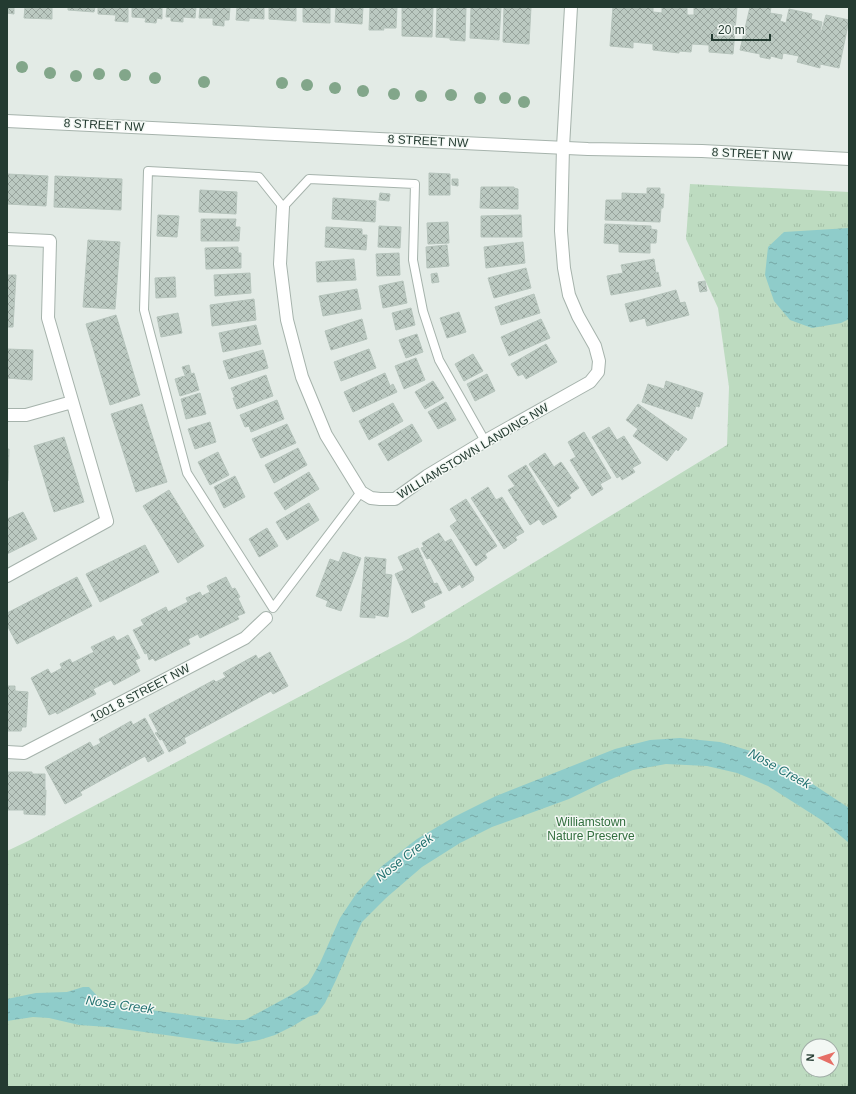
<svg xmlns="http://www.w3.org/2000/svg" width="856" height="1094" font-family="Helvetica,sans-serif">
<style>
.grass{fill:url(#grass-tufts);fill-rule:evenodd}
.water{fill:url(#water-ripples)}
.building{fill:url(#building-cross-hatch);stroke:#b6c4bc}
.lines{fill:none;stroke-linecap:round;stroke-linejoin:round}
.service-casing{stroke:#a6b3ac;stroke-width:10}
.minor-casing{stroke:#a6b3ac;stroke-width:14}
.tertiary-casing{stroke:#a6b3ac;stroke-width:14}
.service{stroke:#fff;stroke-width:8}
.minor{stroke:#fff;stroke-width:12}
.tertiary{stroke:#fff;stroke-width:12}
.tree{fill:#82a68a}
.labels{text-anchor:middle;stroke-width:3;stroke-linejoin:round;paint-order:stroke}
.street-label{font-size:12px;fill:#243b31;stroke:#f3f8f4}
.park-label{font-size:12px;fill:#326e3e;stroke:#f3f8f4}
.water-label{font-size:13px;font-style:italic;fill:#237271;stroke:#f3f8f4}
</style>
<defs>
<pattern id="grass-tufts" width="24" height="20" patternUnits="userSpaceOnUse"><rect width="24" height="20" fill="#bddbc0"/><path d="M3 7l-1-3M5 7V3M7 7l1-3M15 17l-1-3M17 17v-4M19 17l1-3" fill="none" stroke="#a2bda5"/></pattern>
<pattern id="water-ripples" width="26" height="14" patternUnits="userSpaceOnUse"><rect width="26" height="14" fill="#8fccca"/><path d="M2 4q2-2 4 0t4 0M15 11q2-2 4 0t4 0" fill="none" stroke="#75a7a5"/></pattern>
<pattern id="building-cross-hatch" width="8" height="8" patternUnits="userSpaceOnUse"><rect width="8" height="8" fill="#bbc9c1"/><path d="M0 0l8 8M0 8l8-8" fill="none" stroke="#98a49d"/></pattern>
</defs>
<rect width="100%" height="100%" fill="#e3ebe6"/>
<path class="grass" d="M690 184 849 192V1087H7V851L28 841 408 639 727 445 729 387 718 308 686 239ZM808 1046H832V1070H808Z"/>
<path class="water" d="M849 228V319L841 323 812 328 790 320 774 301 765 275 768 247 784 232Z
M680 738 720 742 754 752 799 775 849 808V843L823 821 768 786 737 773 707 766 666 764 633 770 602 783 569 799 492 827 460 843 422 867 386 898 362 922 352 943 336 980 325 1003 317 1014 308 1017 293 1026 275 1035 259 1040 237 1044 216 1042 108 1027 79 1025 49 1018 33 1017 7 1021V999L36 993 67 992 83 987H89L100 999 120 1006 227 1020H245L293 994 308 984 320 963 340 918 356 894 382 866 417 839 454 817 496 796 615 749 650 740Z"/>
<path class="building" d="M7 7H14V14L7 13Z
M25 7H52V19L24 18Z
M68 7H95L94 12 68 10Z
M98 7H128V22L115 21 116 15 98 14Z
M132 7H162V19L157 18 156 23 145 22 146 18 132 17Z
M167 7H196L195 18 183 17V22L171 21V17H166Z
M200 7H230L229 20H224V26L213 25V18H199Z
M237 7H264V19L249 18V21L236 20Z
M269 7H296V21L269 19Z
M303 7H330V23L303 22Z
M336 7H363L362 24 335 22Z
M370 7H397L396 28H383L384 30H369Z
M402 7H433L432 37 402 36Z
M437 7H466L465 41 450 40V38L436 37Z
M471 7H501L499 40 470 38Z
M504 7H531L529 44 503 42Z
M613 7H653V12L662 13V7L687 8V15H694V7H737L733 54 709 52V45L692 44 691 52 679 51V53L653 50V44L633 42V48L610 46Z
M750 7H771L770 13 782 15 780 21 786 23 789 9 812 14 811 19 822 22 820 32 821 33 826 15 849 20 839 68 820 64V68L797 62 799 56 783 53 782 59 771 56 770 59 760 57V54L740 50Z
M429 173 450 174V195H429Z
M7 174 48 176 46 206 7 204Z
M55 176 122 179 121 210 54 207Z
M452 179H458V186L452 185Z
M481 187H514V188L518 189V209L480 208Z
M647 188H660V194H664L663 208H661L660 222 605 220 606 200H622V193L647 194Z
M200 190 237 192 236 214 199 212Z
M380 193 390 194 389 201 379 200Z
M333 198 376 201 375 222 332 219Z
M158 215 179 216 177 237 157 236Z
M521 215 522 237H481V216Z
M201 219H236L235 227H240L239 241H201Z
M448 222 449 243 428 244 427 223Z
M605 224 651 226V229L657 230 656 243H650V253L619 252V244L604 243Z
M379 226 401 227 400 248 378 247Z
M326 227 362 229V235H367L366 250 325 247Z
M88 240 120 242 115 309 83 307Z
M523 242 525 263 486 268 484 247Z
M447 245 449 266 427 268 426 247Z
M238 247V253H241V268L206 269 205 248Z
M399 253 400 275 377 276 376 254Z
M354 259 356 280 317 282 316 262Z
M654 259 656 273 658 272 661 286 611 295 607 276 623 273 621 265Z
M526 268 531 288 494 298 488 278Z
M250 273 251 293 215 296 214 275Z
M437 273 439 282 432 283 431 274Z
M7 275H16L13 327H7Z
M175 277 176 297 156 298 155 278Z
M403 281 407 303 383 308 379 286Z
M705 281 707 291 700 292 698 282Z
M357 289 361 309 323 316 319 296Z
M676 290 680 303 685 302 689 315 647 326 645 318 630 322 625 304Z
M534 294 540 313 501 325 495 307Z
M254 299 256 320 212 326 210 305Z
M411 308 415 325 396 330 392 313Z
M459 312 466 332 447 338 440 318Z
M178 313 182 333 161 337 157 317Z
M116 315 140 395 110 405 86 324Z
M362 319 367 339 331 350 325 331Z
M541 319 550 338 509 356 501 337Z
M256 325 261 344 223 352 219 333Z
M417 334 423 352 406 358 399 340Z
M546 344 557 362 526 379 523 374 518 376 511 364Z
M7 349 33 350 32 380 7 378Z
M369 349 376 368 341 381 334 362Z
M263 350 268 368 229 379 223 361Z
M473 354 483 371 464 381 455 364Z
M416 358 425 380 404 389 395 366Z
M189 365 191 373 185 375 182 367Z
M194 373 199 390 180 396 175 379Z
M385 373 390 386 393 384 397 392 353 412 344 392Z
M487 374 495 391 475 401 467 384Z
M266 375 273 396 237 409 233 398H235L231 388Z
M433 381 444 398 425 409 415 392Z
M666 381 703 393 699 407 696 406 692 419 642 402 648 384 664 389Z
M200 393 206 414 186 419 181 399Z
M277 400 284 419 251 432 249 426 245 427 240 415Z
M446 402 456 420 438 429 428 412Z
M393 403 403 421 369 440 359 421Z
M142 404 167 482 136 492 111 414Z
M638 404 687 439 678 451 676 449 667 461 633 436 638 429 626 420Z
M210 422 216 442 195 449 188 429Z
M287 424 296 443 261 458 252 439Z
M412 424 422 441 388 461 378 444Z
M609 427 617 440 624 436 641 463 632 468 635 472 622 480 620 476 617 478 592 437Z
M584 432 611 478 600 484 603 489 592 496 570 460 576 457 568 442Z
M64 437 84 502 54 512 34 446Z
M298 448 307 465 274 483 265 465Z
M7 449H9L8 481H7Z
M218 452 229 475 210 485 198 462Z
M545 453 554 467 561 462 579 488 569 495 571 498 558 507 529 464Z
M526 465 557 517 543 525 539 519 530 525 508 490 515 486 508 476Z
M309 472 319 489 285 510 274 493Z
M235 476 245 497 224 508 214 487Z
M488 487 496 500 502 497 524 532 515 537 517 540 504 549 471 498Z
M169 490 204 546 178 563 143 506Z
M466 499 497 546 485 554 487 558 476 566 450 526 457 521 450 509Z
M309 503 319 520 287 540 276 522Z
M23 512 37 539 7 554V519Z
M267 528 278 546 259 557 249 539Z
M439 533 445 542 451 539 474 578 473 579 474 580 462 588 460 584 449 591 430 558 427 559 421 548 424 547 422 543Z
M145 545 159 572 100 602 86 574Z
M418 548 434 584 437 583 442 593 423 602 425 607 412 613 395 574 404 570 398 557Z
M343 552 361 558 341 611 326 606 328 601 316 596 330 559 339 562Z
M365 557 386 559 385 574 392 575 388 617 375 615V618L360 617Z
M77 577 92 606 17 644 7 625V613Z
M226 577 232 589 235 588 240 597 238 598 245 613 237 616 239 619 200 638 198 634 188 639 190 644 155 661 153 658 149 660 147 653 145 654 133 630 144 625 141 620 166 607 168 612 188 602 186 598 200 592 202 596 210 592 207 586Z
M128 635 140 658 135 660 140 671 114 685 111 680 93 689 96 694 57 714 56 712 49 715 31 678 48 669 51 674 62 668 60 664 70 659 72 663 94 652 91 647 114 636 117 641Z
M270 652 288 686 273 694 271 691 184 738 186 743 169 752 162 739 160 740 155 733 158 732 149 715 214 680 216 682 226 677 223 673 256 655 258 659Z
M7 686H15V691L28 692 26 727H22L21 731H7Z
M145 718 164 753 148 762 145 756 80 792 82 795 65 804 45 767 90 742 93 747 101 743 99 739 131 721 133 725Z
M7 772H32V774H45V790H46L45 815 24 814V810H7Z"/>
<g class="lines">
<g class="service-casing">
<path id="service" d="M361 492 273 608 187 473 144 310 148 171 259 177 283 207 309 179 415 184 413 260 423 311 439 360 485 441"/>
</g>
<g class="minor-casing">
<path id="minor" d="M283 207 280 264 287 320 302 377 326 435 361 492 371 498 380 499H395L427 476 485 441 590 382 598 372 599 361 595 346 578 316 569 295 564 268 561 231 563 147 571 7
M7 239 50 241 48 318 107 521 7 576
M7 415H26L72 402
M7 752 24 753 245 638 266 618"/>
</g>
<g class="tertiary-casing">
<path id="tertiary" d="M7 121 588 149 702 151 849 159"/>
</g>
<use href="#service" class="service"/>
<use href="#minor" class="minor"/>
<use href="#tertiary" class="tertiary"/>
</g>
<g class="tree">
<circle cx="22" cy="67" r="6"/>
<circle cx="50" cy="73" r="6"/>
<circle cx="99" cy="74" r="6"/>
<circle cx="125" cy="75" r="6"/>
<circle cx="76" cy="76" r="6"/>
<circle cx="155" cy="78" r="6"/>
<circle cx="204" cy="82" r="6"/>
<circle cx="282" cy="83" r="6"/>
<circle cx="307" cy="85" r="6"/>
<circle cx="335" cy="88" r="6"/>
<circle cx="363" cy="91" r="6"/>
<circle cx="394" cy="94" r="6"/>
<circle cx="451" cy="95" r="6"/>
<circle cx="421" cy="96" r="6"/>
<circle cx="480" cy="98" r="6"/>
<circle cx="505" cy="98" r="6"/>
<circle cx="524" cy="102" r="6"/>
</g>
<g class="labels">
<g class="street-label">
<text transform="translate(104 125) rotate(3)" y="4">8 STREET NW</text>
<text transform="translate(428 141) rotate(3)" y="4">8 STREET NW</text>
<text transform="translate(752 154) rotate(3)" y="4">8 STREET NW</text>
<text transform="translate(473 451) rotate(-31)" y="4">WILLIAMSTOWN LANDING NW</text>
<text transform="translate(140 693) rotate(-28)" y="4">1001 8 STREET NW</text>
</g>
<g class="park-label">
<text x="591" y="826">Williamstown<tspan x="591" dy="14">Nature Preserve</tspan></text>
</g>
<g class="water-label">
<text transform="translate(780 768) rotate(29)" y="5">Nose Creek</text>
<text transform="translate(404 857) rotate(-38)" y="5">Nose Creek</text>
<text transform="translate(120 1004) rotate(8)" y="5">Nose Creek</text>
</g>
</g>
<rect width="856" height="1094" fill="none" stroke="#243b31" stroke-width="16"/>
<g transform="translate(820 1058) rotate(273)"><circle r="19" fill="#f3f8f4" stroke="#a0aca6"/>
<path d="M0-3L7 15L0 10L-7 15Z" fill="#e66f66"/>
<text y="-6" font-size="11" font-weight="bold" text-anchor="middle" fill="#243b31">N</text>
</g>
<path d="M712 34v6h58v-6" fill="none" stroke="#243b31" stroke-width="2"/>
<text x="718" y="34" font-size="12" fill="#243b31" stroke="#f3f8f4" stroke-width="3" paint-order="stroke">20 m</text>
</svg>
